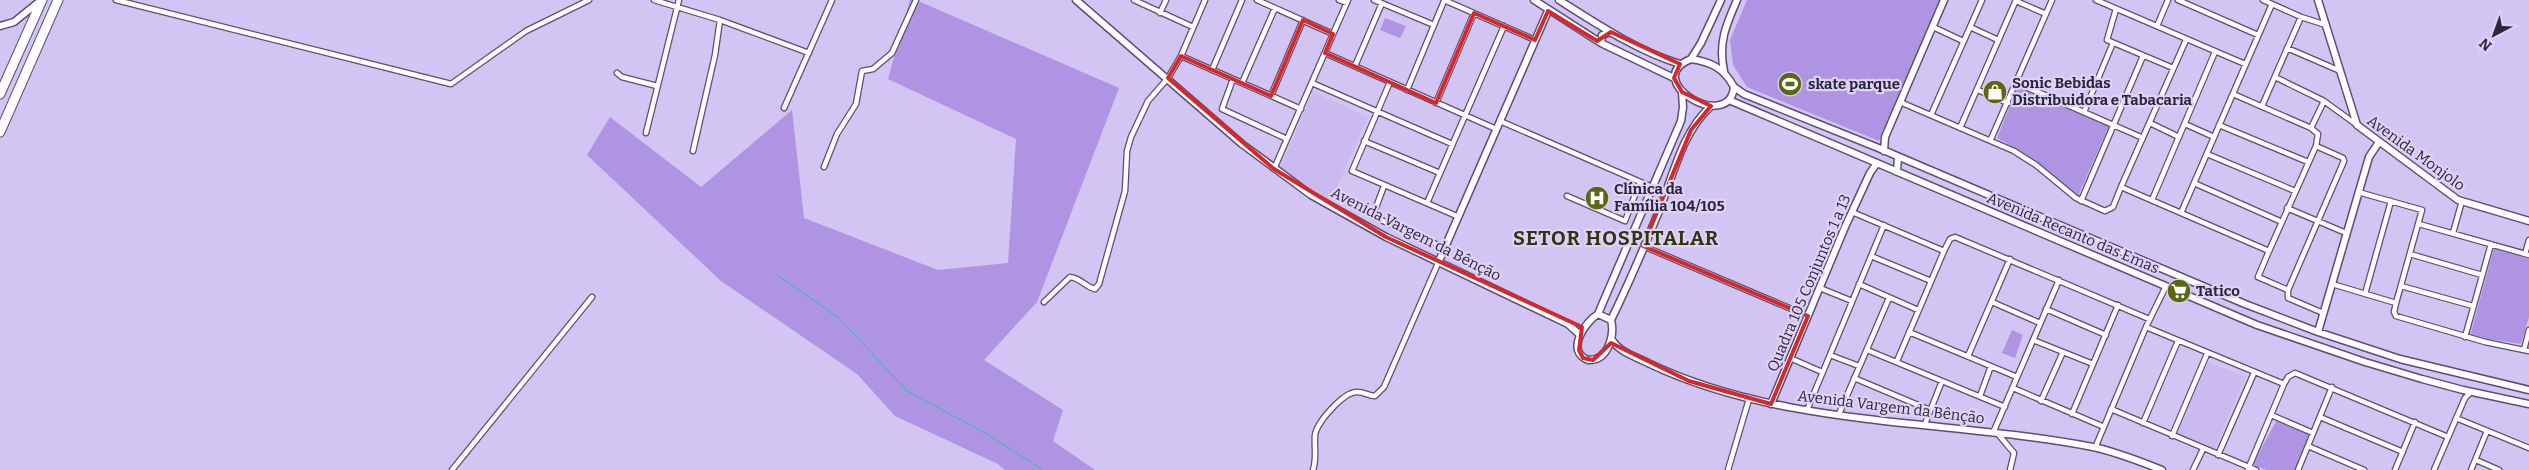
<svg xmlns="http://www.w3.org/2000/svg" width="2529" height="470" font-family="Bitter,serif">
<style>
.built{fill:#cabaf0}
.green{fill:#af94e4}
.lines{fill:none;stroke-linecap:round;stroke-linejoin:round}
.stream{stroke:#2dbfa7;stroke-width:1}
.street-casing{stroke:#5b4d76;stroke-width:7}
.secondary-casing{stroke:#5b4d76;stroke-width:9}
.highway-casing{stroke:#5b4d76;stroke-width:11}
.street{stroke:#fff;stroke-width:4.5}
.secondary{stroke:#fff;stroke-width:6}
.highway{stroke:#fff;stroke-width:9}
.marked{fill:none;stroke:#d62828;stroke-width:4;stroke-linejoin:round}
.labels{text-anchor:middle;stroke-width:4.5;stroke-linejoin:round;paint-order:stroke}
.poi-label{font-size:15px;font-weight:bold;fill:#2c2638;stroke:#ded2f9;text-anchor:start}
.street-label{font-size:15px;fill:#2c2638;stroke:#ded2f9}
.district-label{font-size:20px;font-weight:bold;letter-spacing:1px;fill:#2f3710;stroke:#ded2f9}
</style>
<rect width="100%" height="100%" fill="#d2c4f3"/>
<path class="built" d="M1313 92 1368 117 1330 203 1280 169Z
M2208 362 2245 377 2214 450 2177 435Z"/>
<path class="green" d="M910 0H916L1119 88 1037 302 984 360 1063 410 1053 441 1095 470H1005L998 464 895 416 857 374 721 281 587 155 610 117 701 187 792 110 804 218 938 270 1008 263 1016 139 888 79Z
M1747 0H1940L1879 141 1747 87 1733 65 1730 40Z
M1385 18 1406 26 1400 38 1380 30Z
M2018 86 2109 126 2078 196 2024 153 1997 138Z
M2494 248 2529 259V317L2521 344 2470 336Z
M2012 330 2023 335 2015 358 2002 353Z
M2277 420 2311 434 2295 470H2267L2252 465Z"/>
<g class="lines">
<path class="stream" d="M777 275 839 318 907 391 987 434 1043 470"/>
<g class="street-casing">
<path id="street" d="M116 0 451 84 526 31 589 0
M654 0 720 20 809 53
M1134 0 1193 27
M1257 0 1333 34
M1339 0 1347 3
M1374 0 1434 25
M1444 0 1535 40
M2096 0 2245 64
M2178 0 2258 35
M2263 0 2301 17 2326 25
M2016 1 2046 14
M2116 9 2107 40 2173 68
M1160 13 1166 0
M2157 26 2168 0
M1933 27 1963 41
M1970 27 1998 40
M2287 48 2338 70
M1325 53 1496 129
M1181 56 1301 109
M1355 66 1382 3
M1212 70 1242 0
M617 73 622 77 657 86
M2275 77 2324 101 2357 125
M1233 79 1222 109 1287 139 1274 169
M1390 82 1352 171 1459 217
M1242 83 1275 8
M1312 83 1452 144
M2017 83 2143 138
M1407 90 1444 1
M1978 90 2008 103
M2233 94 2311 128 2318 134 2316 146 2269 251
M1271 96 1303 20
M1900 102 2014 151 2036 165 2076 198 2105 211 2113 207 2121 187 2269 251 2258 277 2288 290V298L2323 313
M1436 103 1474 13
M2262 106 2301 17
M784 108 832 0
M2084 112 2113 43
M1931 115 1982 0
M1500 121 1652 187
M2150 123 2179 137
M2185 124 2214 137
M2219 125 2308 162
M1960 128 2016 0
M2311 128 2324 101
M646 133 679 0
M1287 139 1348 0
M1991 139 2052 0
M1364 141 1440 173
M693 151 715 55 720 20
M2207 154 2295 191
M824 167 837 134 856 104 862 71 873 69 892 53 916 0
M2194 183 2282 222
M1384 186 1375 210 1374 217 1445 248
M2121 187 2186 40
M2358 192 2422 210 2396 303 2394 312 2396 316 2485 342 2529 351
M1567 196 1625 221 1640 182
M2152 200 2215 52
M2081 201 2143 56
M1427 203 1504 26
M2287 208 2346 233
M1852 212 1944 251
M2181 213 2272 4
M2419 224 2529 255
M2453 233 2462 201
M1643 246 1808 316
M2410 254 2482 275
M2525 254 2529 240
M1871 256 1931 281
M1859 284 1918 310
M2332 284 2396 303
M2401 286 2473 306
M1820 288 1852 301
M2288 290 2344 161 2343 158 2316 146
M2365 294 2391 201
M1044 302 1070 277C1081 278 1085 287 1095 289L1099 284 1125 191 1127 151 1131 137 1148 101 1168 78 1181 56 1205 0
M1992 302 2040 323
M2046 309 2106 335
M2146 327 2284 384
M1909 332 2017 377
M2465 337 2491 244
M2033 340 2093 364
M1867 350 2005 407
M2524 350 2529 330
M1830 355 1859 366
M1968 356 2010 259
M1790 358 1822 372
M1897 361 1944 251 1950 239 1955 237 2149 319
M1854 378 1930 410
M2013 388 2104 427
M1980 396 1991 366
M2041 401 2063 352
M2111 409 2256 470
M1807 410 1884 225
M1839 414 1889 298
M2072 414 2118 305
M2271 415 2313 433
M2320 417 2403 452
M2456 418 2529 448
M2143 423 2178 341
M1925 424 1942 381
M1993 433 2059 280
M1998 434 2014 453 2010 470
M2172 436 2207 354
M2308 446 2364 470
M2095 448 2146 327 2166 286
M2218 455 2254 373
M2476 460 2499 470
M2248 469 2284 384 2288 377 2295 373 2448 437
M452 470 592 297
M1313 470C1317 458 1314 448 1315 435 1317 422 1343 393 1356 392 1363 391 1368 396 1375 396L1384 387 1439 261
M1728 470 1749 399
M2193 470 2203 449
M2298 470 2332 387
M2395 470 2415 422
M2434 470 2465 398 2471 392
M2471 470 2487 431"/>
</g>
<g class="secondary-casing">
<path id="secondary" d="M1076 0 1242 144 1311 195 1386 237 1568 324 1580 335
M1534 0 1601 43 1674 78
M1559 0C1597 24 1637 51 1680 64
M2318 0 2357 125 2458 200 2529 221
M0 26 14 22 40 1
M1601 43 1602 35 1611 32
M1691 59C1711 62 1724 68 1734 87 1729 134 1639 80 1691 59Z
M1691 59 1701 43 1721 0
M1724 71C1718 43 1726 25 1737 0
M1734 87 1744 94 1876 147 2245 304 2318 332 2400 359 2529 390
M1729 100 2257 325 2365 362 2422 379 2463 390 2529 404
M1884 151 1885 137 1944 0
M1897 172 1898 157
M1439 261 1548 11
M1598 314 1681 121 1683 107 1682 92
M1598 314 1611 320C1615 336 1608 361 1588 360 1565 351 1585 322 1598 314Z
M1611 320C1628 285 1644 248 1659 211 1673 176 1682 132 1711 106
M2318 332 2369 157 2379 142
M1611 338C1618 352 1634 356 1648 363 1783 428 1947 419 2093 447 2117 452 2139 461 2162 470
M1771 404 1845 227 1870 173 1877 163"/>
</g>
<g class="highway-casing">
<path id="highway" d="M0 94 42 0
M0 132 58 0"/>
</g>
<use href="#street" class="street"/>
<use href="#secondary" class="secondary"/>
<use href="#highway" class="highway"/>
</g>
<path class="marked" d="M1548 11 1597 41 1611 32 1680 64 1674 78 1682 92 1711 106 1691 130 1643 246 1808 316 1771 404 1689 381 1611 343 1593 360 1583 358 1579 350 1582 327 1386 237 1274 169 1168 78 1181 56 1271 96 1303 20 1333 34 1325 53 1436 103 1474 13 1535 40Z"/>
<defs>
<g id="stadium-disc" transform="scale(1.25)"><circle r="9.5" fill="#5a6810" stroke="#ded2f9"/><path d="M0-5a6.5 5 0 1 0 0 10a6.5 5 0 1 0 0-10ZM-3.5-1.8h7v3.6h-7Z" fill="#fff"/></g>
<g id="shop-disc" transform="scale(1.25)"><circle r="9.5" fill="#5a6810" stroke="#ded2f9"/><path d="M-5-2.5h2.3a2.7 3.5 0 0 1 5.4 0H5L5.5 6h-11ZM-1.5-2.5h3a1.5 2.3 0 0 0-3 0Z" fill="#fff"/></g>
<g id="hospital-disc" transform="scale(1.25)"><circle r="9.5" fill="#5a6810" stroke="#ded2f9"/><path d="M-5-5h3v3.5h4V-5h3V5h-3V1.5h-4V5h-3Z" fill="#fff"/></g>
<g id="supermarket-disc" transform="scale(1.25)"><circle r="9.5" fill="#5a6810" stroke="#ded2f9"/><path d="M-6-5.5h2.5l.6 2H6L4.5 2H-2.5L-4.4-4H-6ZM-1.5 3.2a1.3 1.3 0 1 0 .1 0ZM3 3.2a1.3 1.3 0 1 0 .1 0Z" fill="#fff"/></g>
</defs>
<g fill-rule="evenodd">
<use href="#stadium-disc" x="1790" y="84"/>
<use href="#shop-disc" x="1995" y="92"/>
<use href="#hospital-disc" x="1597" y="198"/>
<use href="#supermarket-disc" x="2179" y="291"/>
</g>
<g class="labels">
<g class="poi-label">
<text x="2012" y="88">Sonic Bebidas<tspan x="2012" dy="17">Distribuidora e Tabacaria</tspan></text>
<text x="1808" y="89">skate parque</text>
<text x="1614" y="194">Clínica da<tspan x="1614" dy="17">Família 104/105</tspan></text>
<text x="2196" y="296">Tatico</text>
</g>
<g class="street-label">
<text transform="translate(2416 153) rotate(36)" y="5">Avenida Monjolo</text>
<text transform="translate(2073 233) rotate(23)" y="5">Avenida Recanto das Emas</text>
<text transform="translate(1416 234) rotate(27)" y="5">Avenida Vargem da Bênção</text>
<text transform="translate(1809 283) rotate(-67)" y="5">Quadra 105 Conjuntos 1 a 13</text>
<text transform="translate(1891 407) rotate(7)" y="5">Avenida Vargem da Bênção</text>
</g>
<g class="district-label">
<text x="1616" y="245">SETOR HOSPITALAR</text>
</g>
</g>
<g transform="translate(2494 35) rotate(221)" stroke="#ded2f9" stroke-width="4" paint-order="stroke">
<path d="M0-4L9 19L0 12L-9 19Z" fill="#2c2638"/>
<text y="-8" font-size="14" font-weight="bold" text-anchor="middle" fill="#2c2638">N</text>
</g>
</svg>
